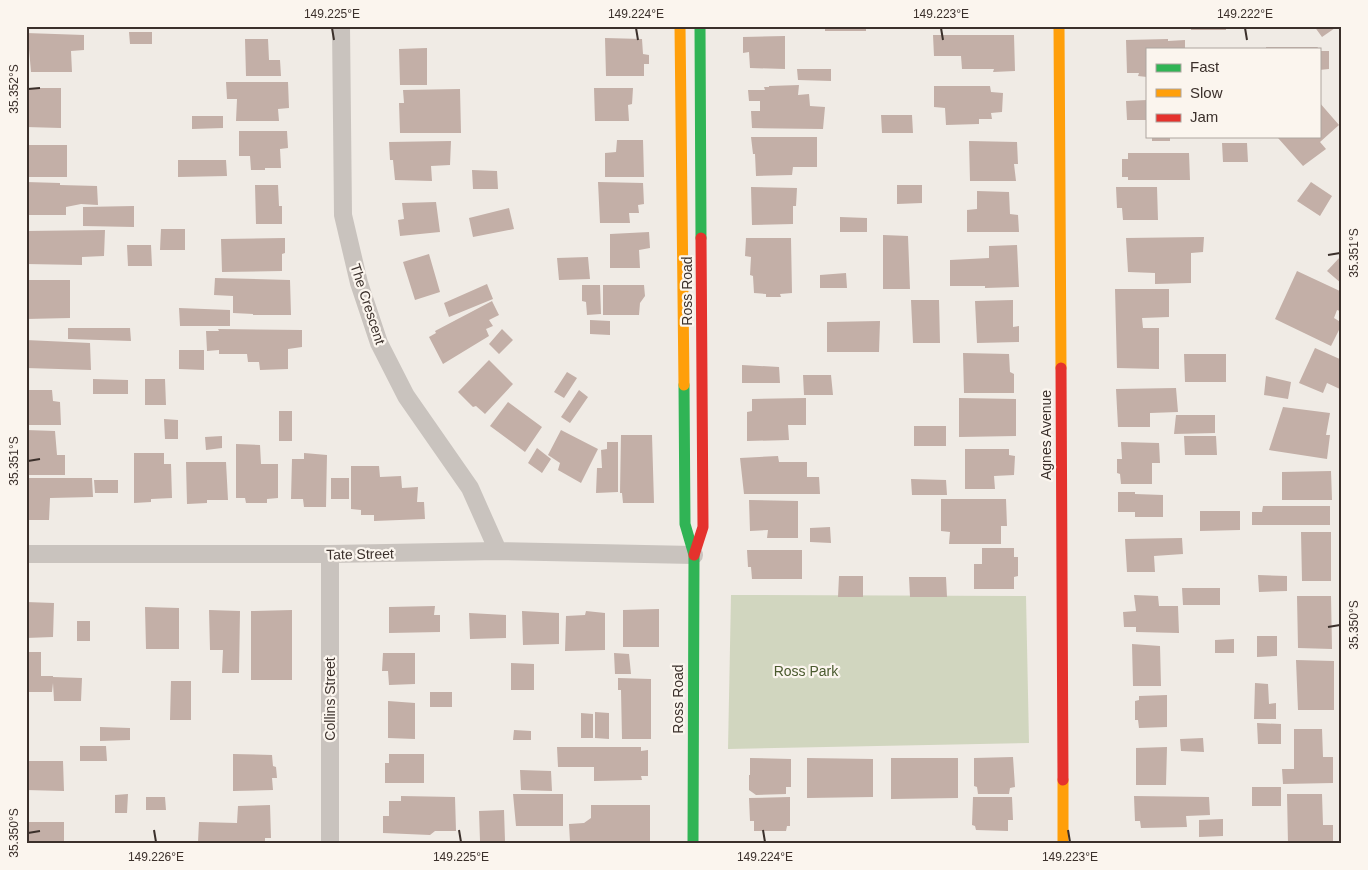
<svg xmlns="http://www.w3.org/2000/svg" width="1368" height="870" font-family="Arial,sans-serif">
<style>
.green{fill:#d1d6bf}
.building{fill:#c3afa7}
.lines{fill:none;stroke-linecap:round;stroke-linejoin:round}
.street{stroke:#c9c3be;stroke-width:18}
.fast{stroke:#30b455;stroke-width:11}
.slow{stroke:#ff9f0a;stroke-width:11}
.jam{stroke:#e5322d;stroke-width:11}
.ticks{fill:none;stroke:#3b302b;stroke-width:2}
.labels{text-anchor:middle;stroke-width:4.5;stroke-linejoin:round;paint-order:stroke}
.street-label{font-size:14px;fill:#3b302b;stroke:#fbf5ee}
.park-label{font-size:14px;fill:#4a5a2e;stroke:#fbf5ee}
.neatline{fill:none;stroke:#3b302b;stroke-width:2}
.ticks-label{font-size:12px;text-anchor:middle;fill:#3b302b}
</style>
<rect width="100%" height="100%" fill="#f0ebe5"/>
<path class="green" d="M731 595 1026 596 1029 743 728 749Z"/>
<path class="building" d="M825 26H866V31H825Z
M1191 26H1226V30H1191Z
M1314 26H1338L1322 37Z
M129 32H152V44H130Z
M26 33 84 35V50L71 51 72 72H31L29 49H26Z
M933 35H1014L1015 71 993 72 994 69H962L961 56H934Z
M785 36V69L750 68 749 52 743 53V37Z
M605 38 642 39 643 54 649 55V64H644V76H606Z
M245 39H268L269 60H280L281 76H246Z
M1168 39V41L1185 40V49H1147V77L1138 76 1139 73H1127L1126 40Z
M1266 47H1318L1317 49H1266Z
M427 48V85H400L399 49Z
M1319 51H1329V69L1319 70Z
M797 69H831V81L798 80Z
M226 82H288L289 108 278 109 279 121H236L237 99H227Z
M799 85 798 95 809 94 810 106 825 107 823 129 752 128 751 111H760V101H749L748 90H765L764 87H769V86Z
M934 86H990L991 92 1003 93 1002 112 991 113 992 119H979V124L946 125 945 108 934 107Z
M26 88H61V128L26 127Z
M594 88H633L632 104 628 105 629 121H595Z
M460 89 461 133H400L399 103H404L403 90Z
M1147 100V120H1127L1126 101Z
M1319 102 1339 125 1320 142 1326 149 1303 166 1278 138 1280 136H1319Z
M881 115H912L913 133H882Z
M192 116H223V128L192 129Z
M239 131H287L288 148 280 149 281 168H265V170H251L250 156H239Z
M1152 136H1170V141H1152Z
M751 137H817V167H793L792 175 756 176 755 154H753Z
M617 140H643L644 177H605V153L616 152Z
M451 141 450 165 431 166 432 181 395 180 393 160H390L389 142Z
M969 141 1017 142 1018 164H1014L1016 181H970Z
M1222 143H1247L1248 162H1223Z
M26 145H67V177H26Z
M1128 153H1189L1190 180H1128V177H1122V159H1128Z
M178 160H226L227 176 178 177Z
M472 170 497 171 498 189H473Z
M26 182 60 183V185L97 186 98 205 81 204 66 207V215H26Z
M598 182 643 183 644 204 638 205 639 213H629L630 223H600Z
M1311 182 1332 196 1320 216 1297 201Z
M255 185H278L279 206H282V224H256Z
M897 185H922V203L897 204Z
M751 187 797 188 796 206H793V224L752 225Z
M1116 187H1157L1158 220H1123L1122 208H1117Z
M977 191 1009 192 1010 214 1018 215 1019 232H967V210L977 209Z
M436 202 440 232 400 236 398 220 404 219 402 203Z
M134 206V227L83 226V207Z
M509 208 514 229 473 237 469 218Z
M840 217 867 218V232H840Z
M161 229H185V250H160Z
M105 230 104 256 82 257V265L26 264V231Z
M649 232 650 248 639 250 640 268H610V234Z
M883 235 908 236 910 289H883Z
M1204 237 1203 252 1191 253V283L1155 284V273L1128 272 1126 238Z
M285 238V253L282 254V271L222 272 221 239Z
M746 238H791L792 293 780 294 781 297H766V294L754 293 753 276 750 275 751 257 745 256Z
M127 245H151L152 266H128Z
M1017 245 1019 287 985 288V286H950V260L989 258V246Z
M429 254 440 292 415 300 403 262Z
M588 257 590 279 559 280 557 258Z
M1340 257 1342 259V284L1327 271Z
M1297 271 1342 292V312L1337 310 1334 318 1342 323V324L1331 346 1275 319Z
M846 273 847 288H820V275Z
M215 278 290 280 291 315H253V314L233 313V296L214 295Z
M26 280H70V318L26 319Z
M487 284 493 299 449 317 444 303Z
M582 285H600L601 314 587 315 586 302 582 301Z
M603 285H644L645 296 640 303 639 315H603Z
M1115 289H1169V317L1142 318 1143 328H1159V369L1117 368Z
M911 300H939L940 343H913Z
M1013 300V327L1019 326V342L977 343 975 301Z
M492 301 499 315 489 320 493 326 486 329 489 336 443 364 429 337 436 333 435 331Z
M179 308 230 310V326H180Z
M590 320 610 321V335L590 334Z
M880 321 879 352H827V322Z
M68 328H130L131 341 68 339Z
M218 329 302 330V347L288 349V369L260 370 259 362H248L247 354H219V350L207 351 206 331H219Z
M502 329 513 340 499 354 489 344Z
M26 340 90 343 91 370 26 368Z
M1315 348 1342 360V390L1327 383 1323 393 1299 383Z
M179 350H204V370L179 369Z
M963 353 1009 354 1010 372 1014 374V393H964Z
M1184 354H1226V382H1185Z
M489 360 513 384 485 414 476 406 473 407 458 392Z
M742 365 779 367 780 383H742Z
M567 372 577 378 564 398 554 392Z
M803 375H831L833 395H804Z
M1266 376 1291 382 1288 399 1264 395Z
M93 379 128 380V394H93Z
M145 379H165L166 405H145Z
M1176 388 1178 412 1150 413V427H1118L1116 389Z
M26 390H52L53 401 60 402 61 425H26Z
M579 390 588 397 570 423 561 417Z
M806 398V425H788L789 440 747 441V412L752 411V399Z
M959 398 1016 399V436L959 437Z
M508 402 542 427 525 452 490 426Z
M1283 407 1330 413 1326 435H1330L1327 459 1269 450Z
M279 411H292V441H279Z
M1176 415H1215V433L1174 434Z
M164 419 178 420V439H165Z
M914 426H946V446H914Z
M26 430 55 431 57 455H65V475H26Z
M561 430 598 449 581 483 558 470 560 463 548 455Z
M621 435H652L654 503H623L622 493H620Z
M222 436V448L206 450 205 437Z
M1184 436H1216L1217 455H1185Z
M607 442H618V492L596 493 597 468H602L601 450 607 449Z
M1121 442 1159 443 1160 463H1152V484H1121L1120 474 1117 473V459H1122Z
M236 444 260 445 261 464H278V498L267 499V503H246L245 498H236Z
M537 448 551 459 542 473 528 463Z
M965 449H1009V455L1015 456 1014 475 994 476 995 489H965Z
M134 453H164V464H171L172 498 151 499V502L134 503Z
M304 453 327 455 326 507H304L303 499H291L292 459H304Z
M778 456 779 462H807V477H819L820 494H744L740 458Z
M186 462H226L228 500H207V503L187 504Z
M351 466H379L380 477 401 476 402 488 418 487 417 502H424L425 519 374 521V515H361V510L351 509Z
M1331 471 1332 500H1282V472Z
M26 478H92L93 497 50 498 49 520H26Z
M331 478H349V499H331Z
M911 479 946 480 947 495H912Z
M94 480H118V493H95Z
M1118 492H1135V494L1163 495V517H1135V512H1118Z
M941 499H1006L1007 526H1001V544H949L950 532 941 531Z
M749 500 798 501V538H767L768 530 750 531Z
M1263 506H1330V525H1252V512H1262Z
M1200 511H1240V530L1200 531Z
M830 527 831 543 810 542V528Z
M1301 532H1331V581H1302Z
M1182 538 1183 554 1154 556 1155 572H1127L1125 539Z
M982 548H1014V557H1018V576L1014 577V589H974V564H982Z
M747 550H802V579H752L751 567H748Z
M1258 575 1287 576V591L1259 592Z
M839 576H863V597H838Z
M909 577H946L947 597H910Z
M1182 588H1220V605H1183Z
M1134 595 1158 596 1159 606H1178L1179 633 1136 632V627H1124L1123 612 1136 611Z
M1297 596H1331L1332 649 1298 648Z
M26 602 54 603 53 637 26 638Z
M435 606 434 615H440V632L389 633V607Z
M145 607 179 608V649H146Z
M659 609V647H623V610Z
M209 610 240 611 239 673H222L223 650H210Z
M292 610V680H251V611Z
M522 611 559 613V644L523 645Z
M586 611 605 613V650L565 651 566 616 585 615Z
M469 613 506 615V638L470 639Z
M77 621H90V641H77Z
M1257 636H1277V656L1257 657Z
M1234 639V653H1215V640Z
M1132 644 1160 646 1161 686H1133Z
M26 652H41V676H53V677L82 678 81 701H54L53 683 52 692H26Z
M383 653H415V684L389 685 388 671H382Z
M614 653 629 654 631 674H615Z
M1296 660 1334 661V710H1298Z
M511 663 534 664V690H511Z
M618 678 651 679V739H622L621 690H618Z
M171 681H191V720H170Z
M1255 683 1268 684 1269 704 1276 703V719H1254Z
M430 692H452V707H430Z
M1167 695V727L1139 728 1138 720H1135V701L1139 700V696Z
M388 701 415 703V739L388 738Z
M595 712 609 713V739L595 738Z
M581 713 593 714V738H581Z
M1257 723 1281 724V744H1258Z
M100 727 130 728V740L100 741Z
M1294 729H1322L1323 757H1333V783L1283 784 1282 769H1294Z
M514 730 531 731V740H513Z
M1203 738 1204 752 1181 751 1180 739Z
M80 746H106L107 761H80Z
M557 747H641V751L648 750V776H641L642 780 594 781V767H558Z
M1167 747 1166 785H1136V748Z
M233 754 272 755 273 766 276 767 277 778H272L273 790 233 791Z
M389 754H424V783H385V763H389Z
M1013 757 1015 787 1010 788 1009 794H978L977 787 974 786V758Z
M750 758 791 759V787H786V794L756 795 749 790V775H750Z
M807 758 873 759V797L807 798Z
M891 758H958V798L891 799Z
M26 761H63L64 791 26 790Z
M520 770 551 771 552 791 521 790Z
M1252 787H1281V806H1252Z
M128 794 127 813H115V795Z
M513 794H563V826H516Z
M1287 794H1322L1323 825H1333V844H1288Z
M401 796 455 797 456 831H435L430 835 383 833V816H389V801H401Z
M1134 796 1209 797 1210 815 1186 816 1187 827 1141 828 1140 821H1135Z
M146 797H165L166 810H146Z
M790 797V826H787L786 831H754V821H750L749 798Z
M973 797H1012L1013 820H1008V831L976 830 975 826 972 825Z
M270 805 271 838H265V841L198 842 199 822 237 823 238 806Z
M591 805H650V842H570L569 824 584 823 591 818Z
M504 810 505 841H480L479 811Z
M1223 819V836L1199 837V820Z
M26 822H64V844H26Z"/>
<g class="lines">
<path class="street" d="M341 26 343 215 359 283 379 343 406 396 470 488 498 551
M26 554H330L498 551 694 555
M330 554V844"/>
<path class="fast" d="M700 26 701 238
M684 385 685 524 694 555 693 844"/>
<path class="slow" d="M680 26 684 385
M1059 26 1061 368
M1063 780V844"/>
<path class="jam" d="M1061 368 1063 780
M694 555 703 527 701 238"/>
</g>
<path class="ticks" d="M332 28 334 40M636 28 638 40M941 28 943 40M1245 28 1247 40M28 89 40 88M1328 255 1340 253M28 461 40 459M1328 627 1340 625M154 830 156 842M459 830 461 842M763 830 765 842M1068 830 1070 842M28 833 40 831"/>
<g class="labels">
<g class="street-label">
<text transform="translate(687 291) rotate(-90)" y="5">Ross Road</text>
<text transform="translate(368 304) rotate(72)" y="5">The Crescent</text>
<text transform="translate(1046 435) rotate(-90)" y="5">Agnes Avenue</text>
<text transform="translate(360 554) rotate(-1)" y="5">Tate Street</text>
<text transform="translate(330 699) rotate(-90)" y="5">Collins Street</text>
<text transform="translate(678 699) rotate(-90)" y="5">Ross Road</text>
</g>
<g class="park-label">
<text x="806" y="676">Ross Park</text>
</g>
</g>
<rect width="1368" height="870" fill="none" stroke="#fbf5ee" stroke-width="55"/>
<rect x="1146" y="48" width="175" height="90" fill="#fbf5ee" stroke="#aea6a0"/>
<rect x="1156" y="64" width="25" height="8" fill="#30b455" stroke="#aea6a0"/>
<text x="1190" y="72" font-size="15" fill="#3b302b">Fast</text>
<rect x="1156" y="89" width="25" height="8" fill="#ff9f0a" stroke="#aea6a0"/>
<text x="1190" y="98" font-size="15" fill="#3b302b">Slow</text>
<rect x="1156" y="114" width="25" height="8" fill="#e5322d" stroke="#aea6a0"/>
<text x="1190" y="122" font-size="15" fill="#3b302b">Jam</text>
<rect x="28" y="28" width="1312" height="814" class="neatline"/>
<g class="ticks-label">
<text x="332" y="18">149.225°E</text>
<text x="636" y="18">149.224°E</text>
<text x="941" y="18">149.223°E</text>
<text x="1245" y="18">149.222°E</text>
<text transform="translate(14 89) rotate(-90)" y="4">35.352°S</text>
<text transform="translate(1354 253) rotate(-90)" y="4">35.351°S</text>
<text transform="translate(14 461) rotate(-90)" y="4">35.351°S</text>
<text transform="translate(1354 625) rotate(-90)" y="4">35.350°S</text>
<text transform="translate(14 833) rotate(-90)" y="4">35.350°S</text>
<text x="156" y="861">149.226°E</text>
<text x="461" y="861">149.225°E</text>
<text x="765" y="861">149.224°E</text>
<text x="1070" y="861">149.223°E</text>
</g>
</svg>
